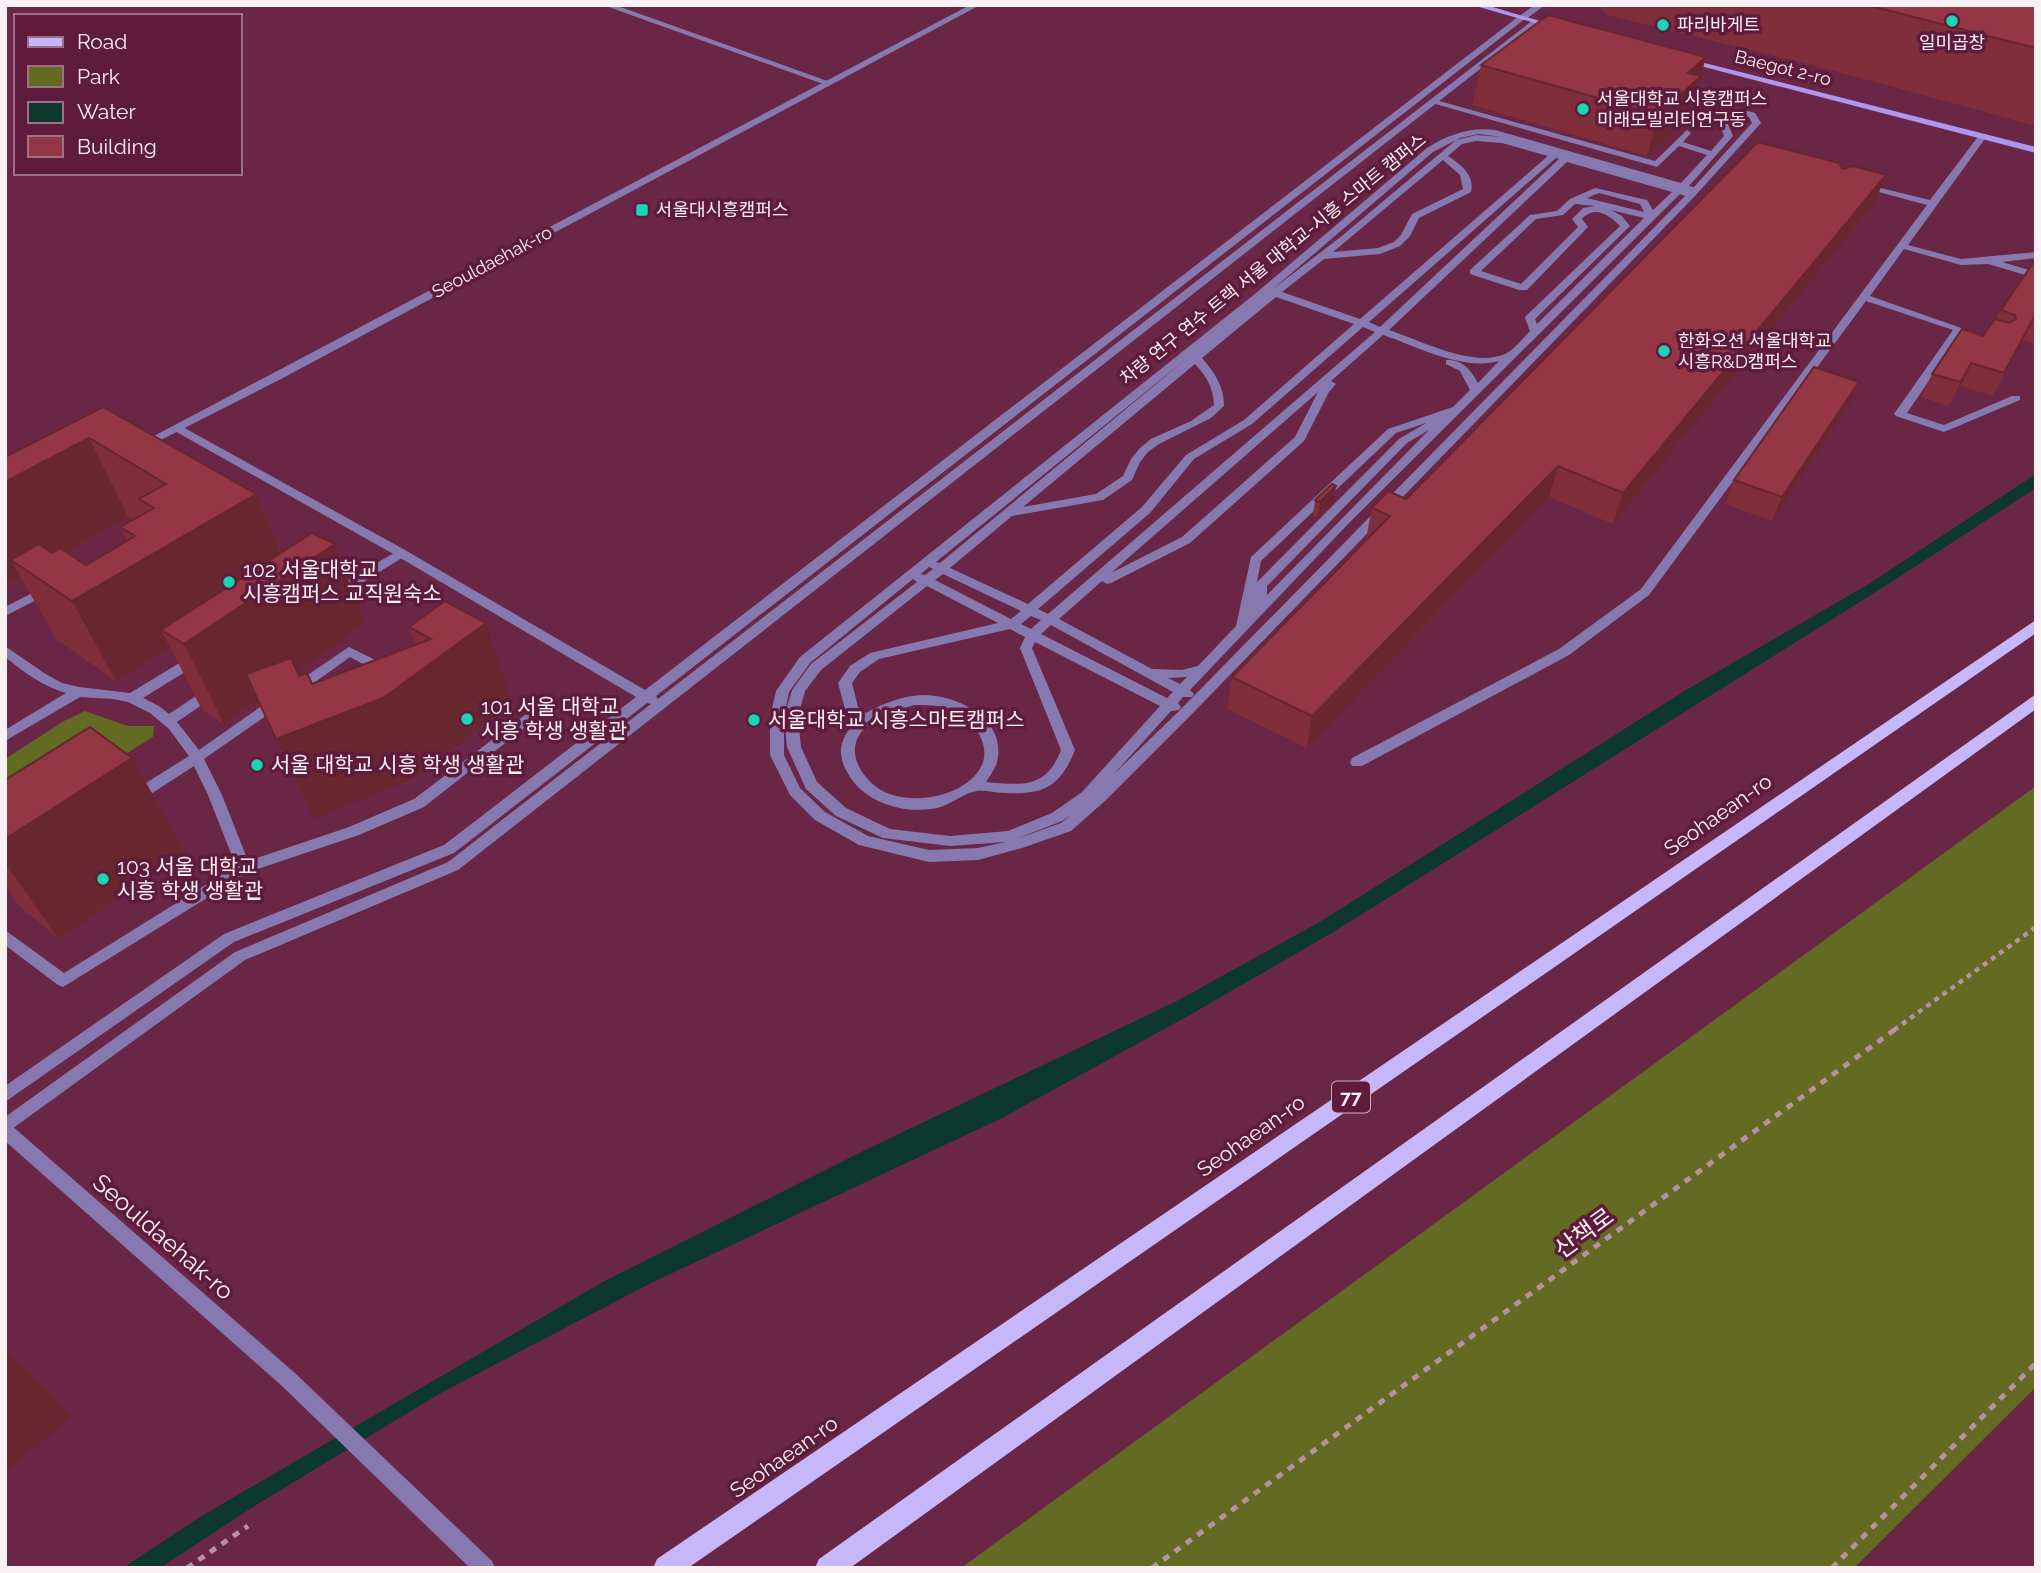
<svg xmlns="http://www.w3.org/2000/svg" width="2041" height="1573" font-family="Raleway,'Noto Sans KR',sans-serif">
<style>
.green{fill:#636a22}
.water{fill:#0c382e}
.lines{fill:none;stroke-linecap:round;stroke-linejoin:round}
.path-far1{stroke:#b691a1;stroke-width:4.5;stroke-dasharray:5 5;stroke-linecap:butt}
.path{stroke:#b691a1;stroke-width:5;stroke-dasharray:7 7;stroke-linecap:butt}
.service{fill:#8679b0;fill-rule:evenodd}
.minor{fill:#8679b0;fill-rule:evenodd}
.tertiary{fill:#8679b0;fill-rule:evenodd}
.secondary{fill:#ac96ee;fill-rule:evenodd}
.primary{fill:#c6b6fa;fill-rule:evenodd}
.wall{fill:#7f2e3a;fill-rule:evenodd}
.shaded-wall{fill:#68262f}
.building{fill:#943643;stroke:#68262f;stroke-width:2}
.poi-dot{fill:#1ad5b2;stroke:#5e1b3b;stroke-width:2.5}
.labels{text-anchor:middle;stroke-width:7;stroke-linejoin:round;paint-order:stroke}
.far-poi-label{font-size:18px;fill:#faf1f4;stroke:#5e1b3b;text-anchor:start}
.far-street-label{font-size:18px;fill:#faf1f4;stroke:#5e1b3b}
.shield{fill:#5e1b3b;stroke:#cbb1bc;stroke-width:2}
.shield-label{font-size:19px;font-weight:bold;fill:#faf1f4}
.poi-label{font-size:21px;fill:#faf1f4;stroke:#5e1b3b;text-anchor:start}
.street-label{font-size:21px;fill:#faf1f4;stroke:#5e1b3b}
.near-street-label{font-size:24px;fill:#faf1f4;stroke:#5e1b3b}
</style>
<rect width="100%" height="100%" fill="#6a2645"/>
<path class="green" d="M85 711 128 726H154L153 737 5 828V759L64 721Z
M2036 786V1387L1854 1568H961Z"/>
<path class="water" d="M2036 474V488L1882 588 1335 931 1188 1016 1002 1118 651 1283 439 1394 248 1510 160 1568H123L200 1517 601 1283 859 1153 1177 1001 1323 920 1686 690 1867 585Z"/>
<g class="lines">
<path class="path-far1" d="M1894 1030 2036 927"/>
<path class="path" d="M187 1568 248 1526
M1152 1568 1897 1028
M1832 1568 2036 1363"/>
<path class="service" d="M1432 99 1655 161 1687 130 1691 133 1683 142 1711 151 1724 136 1715 114 1716 112 1731 107 1752 112 1755 113 1761 123 1694 197 1190 716 1106 800 1071 831 1022 848 978 860 929 862 859 845 815 820 790 795 770 755V717L776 691 800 657 1256 293 1427 148C1448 135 1469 127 1495 130L1681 183 1707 155 1679 146 1657 167 1432 103ZM1731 113 1749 117 1752 123 1694 187 1689 186 1733 136 1724 115ZM1478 134 1502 137 1476 135 1456 140 1343 235 1273 289 1433 152 1460 138ZM1476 141 1502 143 1548 156 1360 319 1282 292 1324 259 1380 254 1400 246 1410 236 1419 218 1471 192C1475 175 1461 165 1448 156L1462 144ZM1556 158 1559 159 1380 327 1369 322ZM1443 160 1460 175 1463 189 1412 214 1401 235 1394 242 1378 248 1333 252ZM1567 162 1672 192 1653 210 1647 200 1595 188 1570 199 1557 211 1530 215 1470 270V274L1519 290H1527L1586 229 1588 227 1582 219C1594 205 1609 214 1620 226L1526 316 1525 318 1530 331C1523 338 1517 346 1510 351 1480 372 1420 340 1389 330ZM1599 193 1640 204 1644 212 1587 198ZM1680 194 1685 196 1180 710 1114 774 1171 711 1179 710 1181 707 1178 703 1183 697H1192L1194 694 1190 690 1349 523ZM1575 204 1595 206 1583 208 1572 219 1578 227 1521 284 1481 271 1536 219 1563 215ZM1611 210 1644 218 1537 324 1535 319 1630 226 1622 216ZM1276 297 1354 324 1244 420 1186 455 1142 507 1028 604 950 568 1012 516 1103 500 1132 480 1140 462 1148 452 1159 444 1211 418 1224 406C1224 386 1215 373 1202 358ZM1363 327 1375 332 1048 614 1038 609 1150 513 1194 459 1252 424ZM1383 335C1419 347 1461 371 1499 361L1478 383C1471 370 1462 359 1446 360V364L1460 371 1470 390 1453 407 1388 429 1251 557 1236 626 1198 666 1182 670 1152 669 1059 619 1102 581 1107 584 1111 583 1190 543 1304 441 1329 392 1336 384 1331 381ZM1190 356 940 563 936 562ZM1195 364C1207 377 1213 387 1214 405L1191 421 1151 439 1140 448 1131 459 1123 476 1096 494 1023 507ZM1318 392 1295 437 1182 537 1111 573ZM1426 423 1399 439 1257 582 1261 561 1396 433ZM1429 430 1267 595V586L1407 443ZM929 567 933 569 925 575 921 574ZM943 574 1021 611 1011 619 935 580ZM913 579 917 582 811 664 792 690 784 717 787 747 806 789 836 816 883 838 950 846 1005 842 978 848 929 850 868 836 825 812 800 788 784 755V717L789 692 810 663ZM927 586 998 623 870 653 850 666 838 683 845 709 857 721C843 734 836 749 845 768 860 802 903 815 937 808 951 805 963 793 977 791 986 790 995 793 1004 793 1044 795 1060 787 1075 750L1032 648 1035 642 1160 706 1082 792 1052 813 1008 831 950 836 890 829 846 808 817 782 801 747 798 717 805 691 821 670ZM1031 616 1041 620 1031 629 1021 624ZM1051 625 1173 692 1167 698 1041 634ZM1010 629 1025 637 1020 648 1061 750C1046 789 1023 785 986 782 991 774 997 767 998 757 1004 714 947 690 912 696 897 698 878 706 866 713L858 707 852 683 860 672 879 659ZM1187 677 1180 684 1168 678ZM914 705C926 705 939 705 951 709 975 719 996 750 977 773 956 800 901 807 875 786 849 764 846 735 879 718 889 712 902 709 914 705ZM1071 815 1061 823 1016 839 1062 821Z
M1980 134 1987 136 1908 245 1961 259 2036 252V258L2002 262 2036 272V278L1988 264 1961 265 1904 249 1870 296 1964 329 1907 413 1944 425 2012 396H2020V400L1944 432 1896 416 1894 414 1953 330 1866 301 1649 595 1569 655 1362 766H1352L1350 762 1352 758 1559 649 1641 589 1927 205 1860 187V183L1930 200Z
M401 549 405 550 407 553 405 556 349 591 333 596 327 592Z
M48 585 52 586 54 589 52 592 5 616V607Z
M5 646 44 673 62 683 79 687 130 693 191 656H201L202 659 201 662 143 698 159 706 169 714 208 688H218L220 691 218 694 177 722 199 750 273 698H283L285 701 283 704 204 759 222 795 248 861 349 827 414 799 525 715H535L537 718 424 807 359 835 249 872 63 987 58 985 5 945V930L64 973 236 866 208 795 194 766 140 801H130L128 797 130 793 189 756 169 729 150 713 128 702 113 699 80 697 5 741V730L66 693C42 686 24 672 5 657Z
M349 647 392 668 394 671 387 675 382 674 350 657 300 693H290L288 690 290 687Z"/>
<path class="minor" d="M603 5H615L833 83 826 85Z
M1519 16 1526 18 656 696 658 699 1533 20 1540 22 458 870 245 960 5 1134V1117L235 952 448 862 651 704 647 703 454 853 234 942 5 1102V1086L224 934 444 845 636 697 397 556 173 430V426H181L405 550 645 690Z"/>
<path class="tertiary" d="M970 5H980L281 379 145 448H137L135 446Z
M1535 5H1545L1525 20H1519V16Z
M5 1123 11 1125 296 1374 492 1561 495 1568H470L282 1386 5 1141Z"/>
<path class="secondary" d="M1472 5H1486L1560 27 1556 29Z
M1685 58 2036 147V153L1685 62Z"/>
<path class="primary" d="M2036 620V633L688 1568H653L657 1559Z
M2036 694V709L850 1568H815L819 1559Z"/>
</g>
<path class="wall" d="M1598 5H2036V126L1831 70 1607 15Z
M1706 57 1689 117 1647 156 1472 105 1481 65Z
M1843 169 1886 175 1874 204 1613 524 1549 497 1307 748 1227 709 1232 677 1367 539H1366L1372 508 1406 499Z
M2036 261V344L2022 340 1993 396 1960 386 1949 406 1921 397 1932 374 1983 336 1996 319 2001 310Z
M1859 382 1849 405 1772 521 1725 504 1734 480Z
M103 407 256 494 281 553 335 544 365 624 297 672 299 676 312 684 415 645 409 627 445 601 511 703 415 778 314 819 258 700 224 724 202 710 170 647 116 681 57 640 21 578 5 586V457ZM128 517 133 520 120 527 127 541 86 565 67 552Z
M1336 486 1333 502 1317 518 1313 516 1315 500Z
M132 758 185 852 59 939 19 906 5 885V780Z"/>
<path class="shaded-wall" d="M1706 57 1689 117 1647 156 1658 115 1688 73Z
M1886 175 1874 204 1613 524 1623 493Z
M1971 363 1960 386 1949 406 1961 382Z
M1859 382 1849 405 1772 521 1782 497Z
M89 438 128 517 30 573 11 560 21 578 5 586V482Z
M1558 466 1549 497 1307 748 1312 716Z
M1336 486 1333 502 1317 518 1320 502Z
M256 494 289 573 161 630 170 647 116 681 72 601Z
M335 544 365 624 224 724 184 644Z
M486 623 511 703 415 778 314 819 276 739Z
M132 758 185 852 59 939 5 863V839Z
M5 1350 52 1395 72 1416 5 1473Z"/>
<path class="building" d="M1867 5H2036V48Z
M1548 15 1706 57 1688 73 1701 76 1658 115 1481 65Z
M1758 142 1839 163 1843 169 1853 166 1886 175 1623 493 1558 466 1312 716 1232 677 1390 516 1372 508 1388 491 1406 499Z
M2035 260 2036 318 2034 317 2004 373 1971 363 1961 382 1932 374 1962 329 1983 336 1995 319 2009 323 2016 319 2015 315 2001 310Z
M1814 367 1859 382 1782 497 1734 480Z
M103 407 256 494 72 601 11 560 39 544 52 553 60 548 86 565 135 536 120 527 154 508 139 499 166 484 89 438 5 482V457Z
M1332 484 1336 486 1320 502 1315 500Z
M312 533 335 544 184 644 161 630Z
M445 601 486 623 383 698 276 739 246 674 291 658 299 676 307 673 312 684 431 639 409 627Z
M90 727 132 758 5 839V780Z"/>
<g class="poi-dot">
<circle cx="1952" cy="21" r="7"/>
<circle cx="1663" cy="25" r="7"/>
<circle cx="1583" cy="109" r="7"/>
<rect x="635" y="203" width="14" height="14" rx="3.5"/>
<circle cx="1664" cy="351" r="7"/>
<circle cx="229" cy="582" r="7"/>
<circle cx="467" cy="719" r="7"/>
<circle cx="754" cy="720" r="7"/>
<circle cx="257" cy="765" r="7"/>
<circle cx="103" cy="879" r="7"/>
</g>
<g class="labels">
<g class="far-poi-label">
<text x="1677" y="31">파리바게트</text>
<text x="1952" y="49" text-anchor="middle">일미곱창</text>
<text x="1597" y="105">서울대학교 시흥캠퍼스<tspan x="1597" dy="21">미래모빌리티연구동</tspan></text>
<text x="656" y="216">서울대시흥캠퍼스</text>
<text x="1678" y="347">한화오션 서울대학교<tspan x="1678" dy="21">시흥R&amp;D캠퍼스</tspan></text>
</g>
<g class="far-street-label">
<text transform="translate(1783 68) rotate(14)" y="6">Baegot 2-ro</text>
<text transform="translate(1273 259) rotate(-39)" y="6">차량 연구 연수 트랙 서울 대학교-시흥 스마트 캠퍼스</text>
<text transform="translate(492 262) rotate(-28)" y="6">Seouldaehak-ro</text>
</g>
<rect class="shield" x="1332" y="1081.5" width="38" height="31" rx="5"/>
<g class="shield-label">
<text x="1351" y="1104">77</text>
</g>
<g class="poi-label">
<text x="243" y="577">102 서울대학교<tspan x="243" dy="24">시흥캠퍼스 교직원숙소</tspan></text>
<text x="481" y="714">101 서울 대학교<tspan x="481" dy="24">시흥 학생 생활관</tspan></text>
<text x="768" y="727">서울대학교 시흥스마트캠퍼스</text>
<text x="271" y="772">서울 대학교 시흥 학생 생활관</text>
<text x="117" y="874">103 서울 대학교<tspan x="117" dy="24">시흥 학생 생활관</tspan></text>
</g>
<g class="street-label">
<text transform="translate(1718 815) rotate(-35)" y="7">Seohaean-ro</text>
<text transform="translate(1251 1136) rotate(-35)" y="7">Seohaean-ro</text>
<text transform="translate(784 1457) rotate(-35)" y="7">Seohaean-ro</text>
</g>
<g class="near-street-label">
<text transform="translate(1584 1233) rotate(-36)" y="8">산책로</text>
<text transform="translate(163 1237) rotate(41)" y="8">Seouldaehak-ro</text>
</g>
</g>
<rect width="2041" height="1573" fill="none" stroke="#faf1f4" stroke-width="14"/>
<rect x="14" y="14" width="228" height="161" fill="#5e1b3b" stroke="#9c7185" stroke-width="2"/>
<rect x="28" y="37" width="35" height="10" fill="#c6b6fa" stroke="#9c7185" stroke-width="2"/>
<text x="77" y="49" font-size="21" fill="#faf1f4">Road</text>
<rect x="28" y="66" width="35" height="21" fill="#636a22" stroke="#9c7185" stroke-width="2"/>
<text x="77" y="84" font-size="21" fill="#faf1f4">Park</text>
<rect x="28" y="102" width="35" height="21" fill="#0c382e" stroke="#9c7185" stroke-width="2"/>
<text x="77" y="119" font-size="21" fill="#faf1f4">Water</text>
<rect x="28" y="136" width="35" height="21" fill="#943643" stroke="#9c7185" stroke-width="2"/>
<text x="77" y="154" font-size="21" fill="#faf1f4">Building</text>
</svg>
